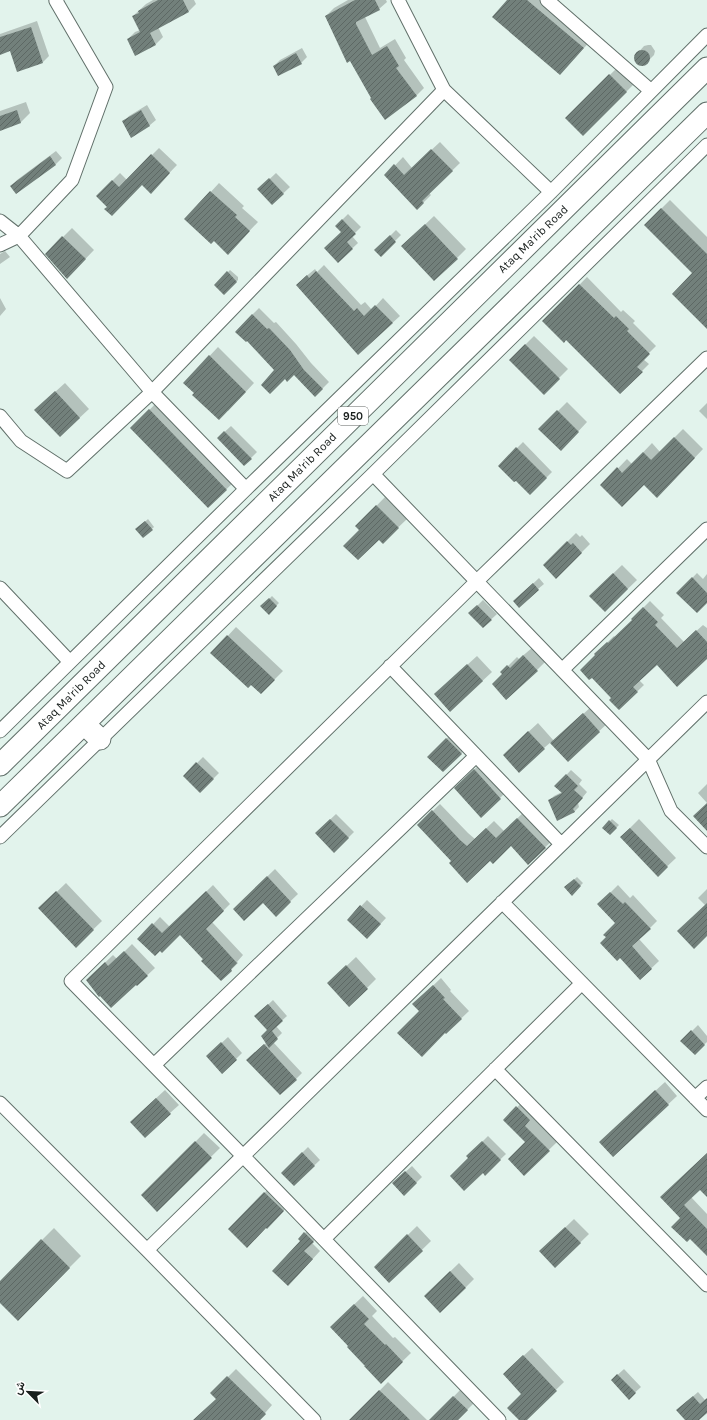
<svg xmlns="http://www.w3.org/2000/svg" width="707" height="1420" font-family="Karla,Vazirmatn,sans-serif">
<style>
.shadow{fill:#0003}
.building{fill:url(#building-hatch)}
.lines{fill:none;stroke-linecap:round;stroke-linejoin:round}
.minor-casing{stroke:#61706a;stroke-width:15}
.primary-casing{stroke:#61706a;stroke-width:23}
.minor{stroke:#fff;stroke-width:13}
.primary{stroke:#fff;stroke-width:21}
.labels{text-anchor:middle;stroke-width:3;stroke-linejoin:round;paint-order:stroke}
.shield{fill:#fff;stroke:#5e6261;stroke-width:1}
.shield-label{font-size:11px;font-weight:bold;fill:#191f1d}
.street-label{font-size:12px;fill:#191f1d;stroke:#fff}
</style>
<defs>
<pattern id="building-hatch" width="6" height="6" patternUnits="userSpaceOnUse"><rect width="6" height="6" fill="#72807b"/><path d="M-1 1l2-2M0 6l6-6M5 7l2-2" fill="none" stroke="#5d6864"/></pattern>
</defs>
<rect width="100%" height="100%" fill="#e2f3ec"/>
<path class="shadow" d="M153 0H194L196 4 189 11 158 27 163 37 156 44 136 54 128 39 135 32 140 30 133 16 146 4Z
M348 0H386L387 2 379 9 365 17 380 48 395 39 406 58 404 60 424 88 416 96 372 98 326 16 334 8Z
M508 0H552L595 36 560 74Z
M37 21 49 56 43 62 11 50 0 54V34Z
M648 45H651L655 51 654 55 645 64H639L636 62V55L644 46Z
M302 48 307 57 301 63 274 66 280 60Z
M619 66 635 83 583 135 566 118Z
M26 102 30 113 21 122 0 130V111Z
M147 105 156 120 150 125 131 136 123 122 129 116Z
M440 142 460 163 429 193 431 195 417 209 386 175 403 157 412 168Z
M159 148 177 165 151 192 142 184 108 207 97 196 120 173 127 180Z
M56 151 62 158 56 164 16 193 11 186 17 180Z
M276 173 290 187 272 204 259 189Z
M219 183 244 206 242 208 258 222 236 245 214 239 186 219Z
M670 200 707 237V327L694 273 645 225Z
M348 214 361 227 352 236 358 243 338 262 342 232 336 226Z
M434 216 466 249 457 258 411 238Z
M72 228 94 250 67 278 46 254Z
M396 230 401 235 381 255 376 250Z
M5 251 10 257 0 264V254Z
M324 265 361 305 365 302 372 310 383 298 400 316 358 354 304 278 315 269 317 272Z
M230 270 238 277V280L224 294 215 285Z
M587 277 621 312 623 310 635 321 633 323 656 346 643 359 649 364 620 393 566 339 544 321Z
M0 298 6 309 0 316Z
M259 308 274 323 276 322 296 344 311 363 329 382 316 395 294 374 275 370 247 340 236 331Z
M534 336 568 369 544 393 510 360Z
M218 347 254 383 228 411 201 365Z
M65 383 89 409 60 436 45 401Z
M158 401 235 481 208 507 132 428Z
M567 402 587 422 561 450 540 429Z
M707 403V419L699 411Z
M231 426 257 452 244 465 218 438Z
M683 429 703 449 666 488 644 484 602 485 627 459 632 464 652 443 660 452Z
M523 442 552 472 530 494 516 479 499 466Z
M385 497 407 519 383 542 379 538 360 530 357 526Z
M148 519 154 527 143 537 137 529Z
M576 533 580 537 582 535 590 544 557 577 544 565Z
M622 565 637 580 605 611 590 596Z
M697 573 703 579 707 574V601L678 593Z
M539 578 544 584 538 589 520 596Z
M272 596 279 603 269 613 262 606Z
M483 600 497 614 483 627 470 613Z
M650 601 664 615 661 618 684 642 703 625 707 628V657L657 664 639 680 644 685 619 709 612 698 595 654 614 636 615 637 633 620 632 619Z
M236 627 283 671 261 693 212 653Z
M533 647 546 661 537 670 503 674 502 672 517 657 519 659Z
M477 656 492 672 450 711 444 686Z
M593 705 609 722 568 760 551 742 544 748 513 746 538 723 554 741Z
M452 733 467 748 443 771 429 757Z
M203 757 219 773 200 792 184 776Z
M483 761 509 789 482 816 455 788Z
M571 770 582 780 579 784 587 792 578 803 579 807 574 812 549 801 554 796 562 792 556 786Z
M707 784V803L698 793Z
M440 804 468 833 475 839 494 821 504 831 525 811 553 840 528 863 511 845 490 860 452 861 418 825Z
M336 814 354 832 334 852 316 833Z
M612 819 619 825 610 834 603 828Z
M639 819 676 858 658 875 621 837Z
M275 869 298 894 276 915 263 902 234 909Z
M577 877 583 883 572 894 566 887Z
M66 883 102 921 76 946 40 908Z
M213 885 230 904 212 922 243 955 237 962 238 963 221 980 180 934 139 939 160 917 170 927Z
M618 885 630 898 633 895 657 921 639 939 659 961 640 979 607 937 616 923 599 904Z
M707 889V935L705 905 698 898Z
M367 900 386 918 373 932 348 920Z
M132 944 155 968 137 985 87 980 113 955 117 959Z
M356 957 376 979 349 1006 337 975Z
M441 978 451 990 450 991 469 1011 446 1033 414 1004Z
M273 1000 287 1016 276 1026 282 1033 273 1042 302 1073 296 1079 253 1055 266 1043 269 1030 256 1016Z
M698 1025 707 1036V1042L695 1053 682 1041Z
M228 1037 242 1053 222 1073 213 1051Z
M665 1082 677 1096 613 1156 609 1133Z
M165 1090 179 1105 170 1113H140Z
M525 1099 537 1112 532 1117 557 1142 524 1174 527 1142 505 1120Z
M204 1133 220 1148 157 1210 143 1195Z
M488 1136 506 1154 485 1174 468 1156Z
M308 1147 320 1160 294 1185 282 1173Z
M707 1154V1196L700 1188 691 1197 707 1214V1255L682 1218 662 1197Z
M412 1166 422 1177 404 1195 393 1183Z
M272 1185 291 1203 267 1228 266 1227 229 1229Z
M574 1219 589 1234 555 1267 541 1251Z
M313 1225 321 1233 312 1243 320 1251 296 1277 301 1241 299 1239Z
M417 1226 431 1241 389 1282 375 1267Z
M54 1228 81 1256 18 1319 0 1302V1282Z
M459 1263 474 1279 465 1288 425 1296Z
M363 1296 377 1311 372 1316 393 1338 395 1337 411 1353 381 1382 350 1346 331 1327Z
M532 1348 564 1382 525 1420H520L523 1394 504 1374Z
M236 1369 272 1405 259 1420H204L217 1398 212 1393Z
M624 1369 641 1387 629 1398 612 1380Z
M388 1382 427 1420H351Z
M462 1388 476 1401 457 1420H431Z
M698 1392 705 1400 707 1399V1411L697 1420H686L683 1405Z"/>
<path class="building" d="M158 0H183L189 12 150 33 156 45 135 56 127 39 140 32 132 16 139 13 138 11Z
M355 0H375L380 10 356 22V24L372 55 387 46 399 66 396 68 417 96 385 120 370 99 371 98 350 61 347 63 325 16Z
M507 0H527L584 48 560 75 492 17Z
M31 27 43 63 17 72 10 51 0 55V37Z
M634 58a8 8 0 1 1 16 0a8 8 0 1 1-16 0Z
M296 53 302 64 278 76 273 66Z
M609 74 627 92 583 136 565 118Z
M17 110 21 123 0 131V116Z
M141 110 150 126 131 138 122 121Z
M431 149 453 171 422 201 424 203 417 210 384 175 394 164 404 175Z
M151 154 170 173 151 194 142 185 112 216 104 209 107 207 96 196 112 180 119 187Z
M50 156 56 165 16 194 10 186Z
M269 178 284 194 272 205 257 189Z
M210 191 237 215 235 217 250 231 228 255 214 241 211 244 184 219Z
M661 208 707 254V329L672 294 692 273 644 225Z
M342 219 356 234 347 242 353 249 338 263 324 248 341 232 335 226Z
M425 224 458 259 434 281 401 246Z
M390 235 396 242 381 257 374 250Z
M62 236 86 259 67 279 45 254Z
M227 271 237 282 224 295 214 285Z
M316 271 354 311 357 308 364 316 375 305 393 323 358 355 296 285 307 275 309 278Z
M579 284 614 318 616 316 629 329 627 331 650 354 637 367 643 372 620 394 566 340 564 343 542 321Z
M252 314 267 329 269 328 290 350 304 370 323 389 315 397 294 375 287 382 285 379 270 394 261 385 274 370 247 341 246 342 235 332Z
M525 344 560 379 544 395 509 360Z
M209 355 246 392 219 420 192 395 194 393 183 383Z
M55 391 80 418 60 437 34 410Z
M149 409 227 490 208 508 130 428Z
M557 410 579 432 561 451 538 429Z
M224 431 252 459 244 466 217 438Z
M674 437 695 458 657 498 644 485 622 507 600 485 617 467 622 473 643 452 651 460Z
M516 447 547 478 530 495 516 481 514 482 498 466Z
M376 505 399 528 383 544 379 540 358 560 343 546 359 530 355 526Z
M145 521 153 530 143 538 135 529Z
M567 541 571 545 573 543 582 553 556 579 543 565Z
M613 573 628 589 605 612 589 596Z
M692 577 707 593V603L697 613 676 593Z
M533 583 539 590 519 608 513 601Z
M269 598 277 606 269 615 260 606Z
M477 605 492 620 483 628 468 613Z
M643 607 658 622 655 625 677 648 696 630 707 642V659L677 687 657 665 633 687 638 692 619 710 609 700 611 698 592 678 589 680 580 670 595 655 594 654 607 642 608 643 632 620 631 619Z
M227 635 275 680 261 694 251 685 248 688 210 653Z
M523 655 538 671 506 700 492 684 502 674 500 672 507 665 510 668Z
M467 664 483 681 450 712 434 694Z
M583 713 600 732 568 762 550 743Z
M528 731 545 749 519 773 503 755Z
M446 738 462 754 443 772 427 757Z
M196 762 214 779 200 793 183 776Z
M474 769 501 799 481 818 454 788Z
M566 774 578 786 574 790 583 798 573 809 575 812 557 821 548 800 562 793 554 786Z
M707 803V831L693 816Z
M432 810 460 840 467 846 486 828 496 838 517 818 546 848 528 865 511 846 493 864 490 861 467 883 449 863 451 861 417 825Z
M330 819 349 838 334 853 315 833Z
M609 820 617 828 610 835 602 828Z
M630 828 668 867 658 877 620 837Z
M267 876 291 902 276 917 263 903 244 921 233 909Z
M574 879 581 886 572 896 564 887Z
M56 891 94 930 76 948 38 908Z
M206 891 224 911 206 929 237 963 231 969 232 971 221 981 201 961 203 959 180 935 162 953 160 951 155 956 137 939 152 923 162 933Z
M610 892 623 904 625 902 651 929 632 946 652 969 640 980 620 958 617 961 600 943 606 937 603 935 615 923 597 904Z
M707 903V936L694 949 677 931Z
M360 905 381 924 367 939 347 920Z
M124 951 148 976 137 986 136 985 111 1008 100 996 99 997 86 980 105 962 108 966Z
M346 965 368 989 349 1007 327 983Z
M433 985 445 998 443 999 462 1019 446 1034 445 1033 422 1057 397 1033 419 1011 412 1004Z
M268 1004 283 1021 272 1031 278 1039 269 1048 261 1036 267 1030 254 1016Z
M691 1030 705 1045 695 1055 680 1041Z
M221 1042 237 1060 222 1074 206 1056Z
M264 1044 297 1080 280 1095 246 1060Z
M655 1090 669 1105 613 1157 599 1142Z
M156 1098 171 1114 145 1138 130 1122Z
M516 1106 530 1120 525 1126 550 1151 524 1176 508 1159 525 1142 503 1120Z
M195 1141 212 1158 157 1212 141 1195Z
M482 1141 501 1160 485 1176 483 1173 464 1191 450 1176 468 1158 466 1156Z
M302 1152 315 1166 294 1186 281 1173Z
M707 1153V1197L700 1190 684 1205 707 1229V1256L690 1239 687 1242 671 1227 680 1218 660 1197Z
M405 1171 417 1183 404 1196 392 1183Z
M264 1192 284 1211 267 1229 266 1228 247 1248 228 1229Z
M565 1227 581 1243 555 1268 539 1251Z
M304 1232 314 1242 304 1251 313 1259 288 1286 272 1271 300 1241 298 1239Z
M407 1234 423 1251 389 1283 374 1267Z
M41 1239 70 1268 18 1321 0 1303V1281Z
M450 1271 466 1288 440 1313 424 1296Z
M354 1304 369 1319 364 1324 385 1345 386 1344 403 1362 381 1384 364 1366H365L347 1347 348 1346 330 1327Z
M523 1355 557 1391 527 1420H519L507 1408 521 1394 503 1374Z
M617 1374 636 1393 629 1400 611 1380Z
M227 1376 266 1414 260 1420H193L216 1399 210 1393Z
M379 1390 399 1409 410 1420H349Z
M453 1396 468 1410 458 1420H429Z
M693 1396 700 1404 707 1398V1413L699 1420H685L676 1410Z"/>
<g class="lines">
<g class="minor-casing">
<path id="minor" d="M398 0 444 90 551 192
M547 0 650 90
M0 221 19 236 152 392 246 489
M0 245 19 236 72 180 106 87 56 1 57 0
M0 416 21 441 67 471 152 392 444 90
M373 474 648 759 671 811 707 847
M0 588 70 662
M390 666 561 844
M562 670 707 529
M0 731 246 489 551 192 707 35
M0 837 373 474 707 145
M502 902 707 1110
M154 1065 476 756
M495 1069 707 1285
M695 1098 707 1087
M0 1103 147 1250 314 1420
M324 1239 582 983
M147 1250 707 702
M499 1420 243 1156 71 981 476 582 707 358"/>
</g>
<g class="primary-casing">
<path id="primary" d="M84 724 100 739
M0 765 707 68
M0 806 707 113"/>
</g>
<use href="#minor" class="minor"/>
<use href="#primary" class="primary"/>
</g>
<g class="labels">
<rect class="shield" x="338" y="407" width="30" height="18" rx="3"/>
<g class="shield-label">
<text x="353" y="420">950</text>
</g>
<g class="street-label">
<text transform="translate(533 239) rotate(-44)" y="4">Ataq Ma'rib Road</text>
<text transform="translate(302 467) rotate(-45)" y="4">Ataq Ma'rib Road</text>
<text transform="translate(71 695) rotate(-45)" y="4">Ataq Ma'rib Road</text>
</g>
</g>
<g transform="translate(28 1392) rotate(294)" stroke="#ffffff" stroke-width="3" paint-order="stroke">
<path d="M0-3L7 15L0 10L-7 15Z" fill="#191f1d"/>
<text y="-6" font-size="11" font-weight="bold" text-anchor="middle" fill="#191f1d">ش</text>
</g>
</svg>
